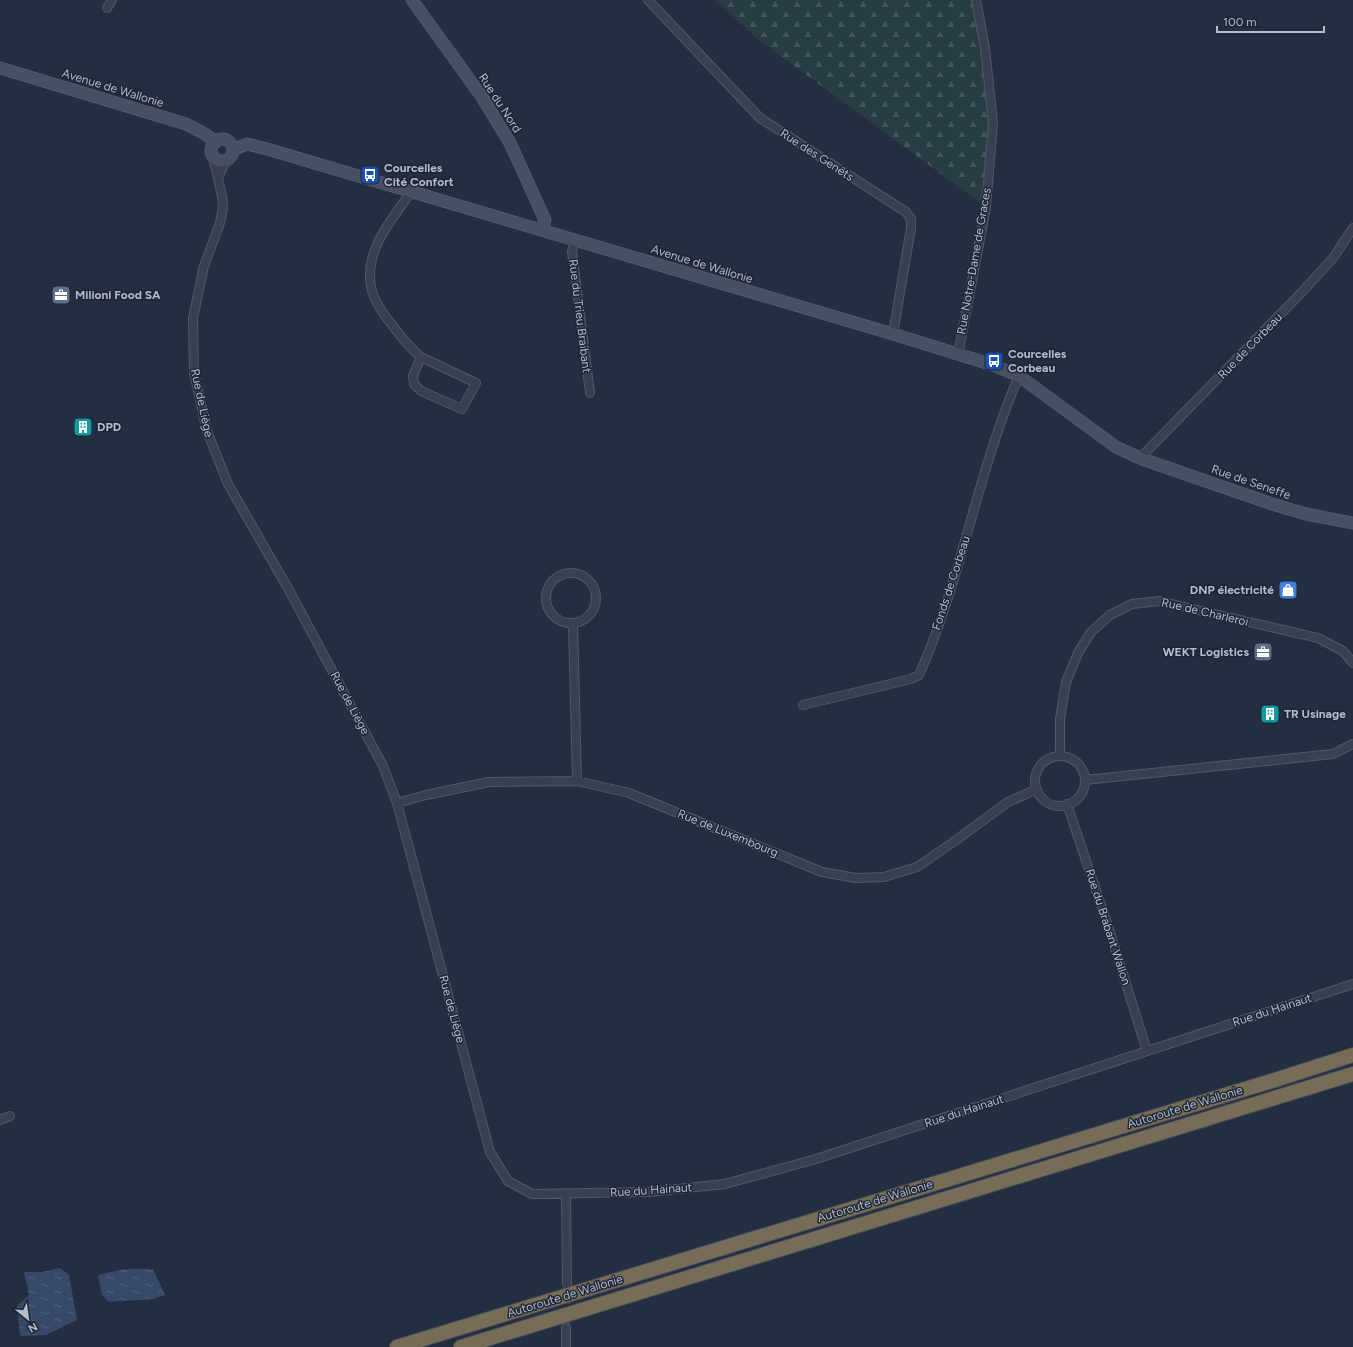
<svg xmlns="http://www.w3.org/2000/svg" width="1353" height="1347" font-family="Figtree,sans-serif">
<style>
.forest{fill:url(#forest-firs)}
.water{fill:url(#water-ripples)}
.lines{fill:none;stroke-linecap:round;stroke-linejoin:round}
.street-tunnel{stroke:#3a4356;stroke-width:8;stroke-dasharray:8 4;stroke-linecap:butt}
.street-casing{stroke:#515968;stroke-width:10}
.secondary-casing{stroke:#515968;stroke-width:13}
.highway-casing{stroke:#414958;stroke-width:16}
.street{stroke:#394151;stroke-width:8}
.secondary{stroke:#474f64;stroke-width:11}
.highway{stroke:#776c56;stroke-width:14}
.labels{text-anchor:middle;stroke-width:3;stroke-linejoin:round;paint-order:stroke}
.street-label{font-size:12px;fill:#b5bccb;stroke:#1e2636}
.poi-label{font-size:12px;font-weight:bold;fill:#b5bccb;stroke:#1e2636;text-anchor:start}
</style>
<defs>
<pattern id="forest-firs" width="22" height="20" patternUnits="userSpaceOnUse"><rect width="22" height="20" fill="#273d42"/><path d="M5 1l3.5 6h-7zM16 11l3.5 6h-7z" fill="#44575c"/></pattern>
<pattern id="water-ripples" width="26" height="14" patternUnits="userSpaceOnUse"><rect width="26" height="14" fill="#384869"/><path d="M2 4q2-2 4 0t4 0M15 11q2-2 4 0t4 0" fill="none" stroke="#53607d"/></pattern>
</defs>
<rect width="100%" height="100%" fill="#242e41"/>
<path class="forest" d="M716 0H976L993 123 986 207 755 37Z"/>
<path class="water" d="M60 1268 69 1275 77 1320 46 1335 20 1336 17 1306 29 1295 24 1272H42Z
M125 1269H153L165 1295 153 1299 109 1302 102 1295 98 1275Z"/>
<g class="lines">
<path class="street-tunnel" d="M566 1328 567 1292"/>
<g class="street-casing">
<path id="street" d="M648 0 760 118 906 212 911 219V228L893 334
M107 8 112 0
M213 157 222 196 223 207 220 223 204 266 193 318 194 373 207 431 228 484 289 590 383 766 397 803 490 1152 508 1181 532 1194 648 1192 725 1184 816 1159 1353 984
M218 177 226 161
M411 192C390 222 362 253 372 291 375 302 382 312 389 321 399 334 408 347 421 357
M575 240 572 252 590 393
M958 355 986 207 993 123 985 48 976 0
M421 357 476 383 462 409 421 391 414 384 413 376Z
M1142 459 1144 454 1301 293 1333 258 1353 228
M546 598a25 25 0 1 1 50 0a25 25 0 1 1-50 0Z
M573 623 577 781
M803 705 911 679 919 675C962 579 977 472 1019 376
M1060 756V719L1066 682 1078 653 1091 632 1110 615 1132 604 1159 601 1318 638 1343 651 1353 663
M1035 781a25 25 0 1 1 50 0a25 25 0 1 1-50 0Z
M1085 780 1333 754 1353 744
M397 803 426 795 489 782 577 781 629 793 822 872 856 878 884 877 917 867 952 843 1008 802 1037 789
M1067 804 1108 926 1147 1051
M0 1120 10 1116
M566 1194 567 1284
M566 1328V1347"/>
</g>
<g class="secondary-casing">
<path id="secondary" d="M412 0 482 97 510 143 545 220 542 230
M0 68 186 124 205 134 216 142
M211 150a11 11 0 1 1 22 0a11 11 0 1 1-22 0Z
M233 150 247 144 267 149 893 334 993 365 1019 376 1116 447 1142 459 1272 504 1306 514 1353 523"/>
</g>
<g class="highway-casing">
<path id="highway" d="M397 1347 1275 1080 1353 1055
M461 1347 1353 1074"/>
</g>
<use href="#street" class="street"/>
<use href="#secondary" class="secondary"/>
<use href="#highway" class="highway"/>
</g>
<defs>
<g id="bus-square" transform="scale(1)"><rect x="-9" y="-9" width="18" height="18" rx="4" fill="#1a4fb4" stroke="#1e2636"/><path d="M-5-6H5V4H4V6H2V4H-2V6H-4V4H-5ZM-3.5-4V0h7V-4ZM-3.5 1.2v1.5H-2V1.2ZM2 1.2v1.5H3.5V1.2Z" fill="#fff"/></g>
<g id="office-square" transform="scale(1)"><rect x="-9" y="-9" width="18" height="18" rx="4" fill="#5c6f8a" stroke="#1e2636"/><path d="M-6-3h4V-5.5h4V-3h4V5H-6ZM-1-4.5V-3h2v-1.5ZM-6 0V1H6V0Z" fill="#fff"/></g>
<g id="building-square" transform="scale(1)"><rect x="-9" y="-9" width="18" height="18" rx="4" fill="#0f9aa8" stroke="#1e2636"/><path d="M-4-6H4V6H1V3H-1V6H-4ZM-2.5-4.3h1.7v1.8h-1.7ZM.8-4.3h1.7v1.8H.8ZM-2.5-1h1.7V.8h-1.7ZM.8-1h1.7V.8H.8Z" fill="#fff"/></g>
<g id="shop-square" transform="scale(1)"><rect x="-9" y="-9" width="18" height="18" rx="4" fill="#3f7fe0" stroke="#1e2636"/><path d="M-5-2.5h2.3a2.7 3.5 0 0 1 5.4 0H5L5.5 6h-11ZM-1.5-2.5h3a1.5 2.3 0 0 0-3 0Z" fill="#fff"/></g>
</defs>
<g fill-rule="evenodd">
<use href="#bus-square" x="370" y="175"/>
<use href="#office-square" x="61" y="295"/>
<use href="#bus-square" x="994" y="361"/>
<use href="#building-square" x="83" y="427"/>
<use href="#shop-square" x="1288" y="590"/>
<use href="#office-square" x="1263" y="652"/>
<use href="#building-square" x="1270" y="714"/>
</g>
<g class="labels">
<g class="street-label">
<text transform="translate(113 88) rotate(17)" y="4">Avenue de Wallonie</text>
<text transform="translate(500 103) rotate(57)" y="4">Rue du Nord</text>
<text transform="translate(817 155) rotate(33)" y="4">Rue des Genêts</text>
<text transform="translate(974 261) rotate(-80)" y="4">Rue Notre-Dame de Graces</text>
<text transform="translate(702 264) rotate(17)" y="4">Avenue de Wallonie</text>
<text transform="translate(580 316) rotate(83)" y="4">Rue du Trieu Braibant</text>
<text transform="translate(1250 346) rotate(-46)" y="4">Rue de Corbeau</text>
<text transform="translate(202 403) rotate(78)" y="4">Rue de Liège</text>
<text transform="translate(1251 482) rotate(19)" y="4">Rue de Seneffe</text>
<text transform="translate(951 583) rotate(-72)" y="4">Fonds de Corbeau</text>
<text transform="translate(1205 612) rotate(13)" y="4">Rue de Charleroi</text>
<text transform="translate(350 703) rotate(62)" y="4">Rue de Liège</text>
<text transform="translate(728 833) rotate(22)" y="4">Rue de Luxembourg</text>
<text transform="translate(1108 927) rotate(72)" y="4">Rue du Brabant Wallon</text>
<text transform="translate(452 1009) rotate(75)" y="4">Rue de Liège</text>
<text transform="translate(1272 1010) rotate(-18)" y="4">Rue du Hainaut</text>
<text transform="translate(1185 1107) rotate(-17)" y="4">Autoroute de Wallonie</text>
<text transform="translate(964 1111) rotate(-18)" y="4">Rue du Hainaut</text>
<text transform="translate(651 1190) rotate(-4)" y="4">Rue du Hainaut</text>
<text transform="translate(875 1201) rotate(-17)" y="4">Autoroute de Wallonie</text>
<text transform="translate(565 1296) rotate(-17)" y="4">Autoroute de Wallonie</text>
</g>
<g class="poi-label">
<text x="384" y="172">Courcelles<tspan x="384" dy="14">Cité Confort</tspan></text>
<text x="75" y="299">Milioni Food SA</text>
<text x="1008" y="358">Courcelles<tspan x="1008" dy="14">Corbeau</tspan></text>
<text x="97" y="431">DPD</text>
<text x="1274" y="594" text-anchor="end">DNP électricité</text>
<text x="1249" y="656" text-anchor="end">WEKT Logistics</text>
<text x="1284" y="718">TR Usinage</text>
</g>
</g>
<g transform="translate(28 1319) rotate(151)" stroke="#1e2636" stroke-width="3" paint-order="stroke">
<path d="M0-3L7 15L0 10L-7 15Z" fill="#b5bccb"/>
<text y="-6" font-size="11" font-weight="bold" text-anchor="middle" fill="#b5bccb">N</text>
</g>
<path d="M1217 26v6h107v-6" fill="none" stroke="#b5bccb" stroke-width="2"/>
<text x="1223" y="26" font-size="12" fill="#b5bccb" stroke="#1e2636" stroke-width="3" paint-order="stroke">100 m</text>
</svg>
